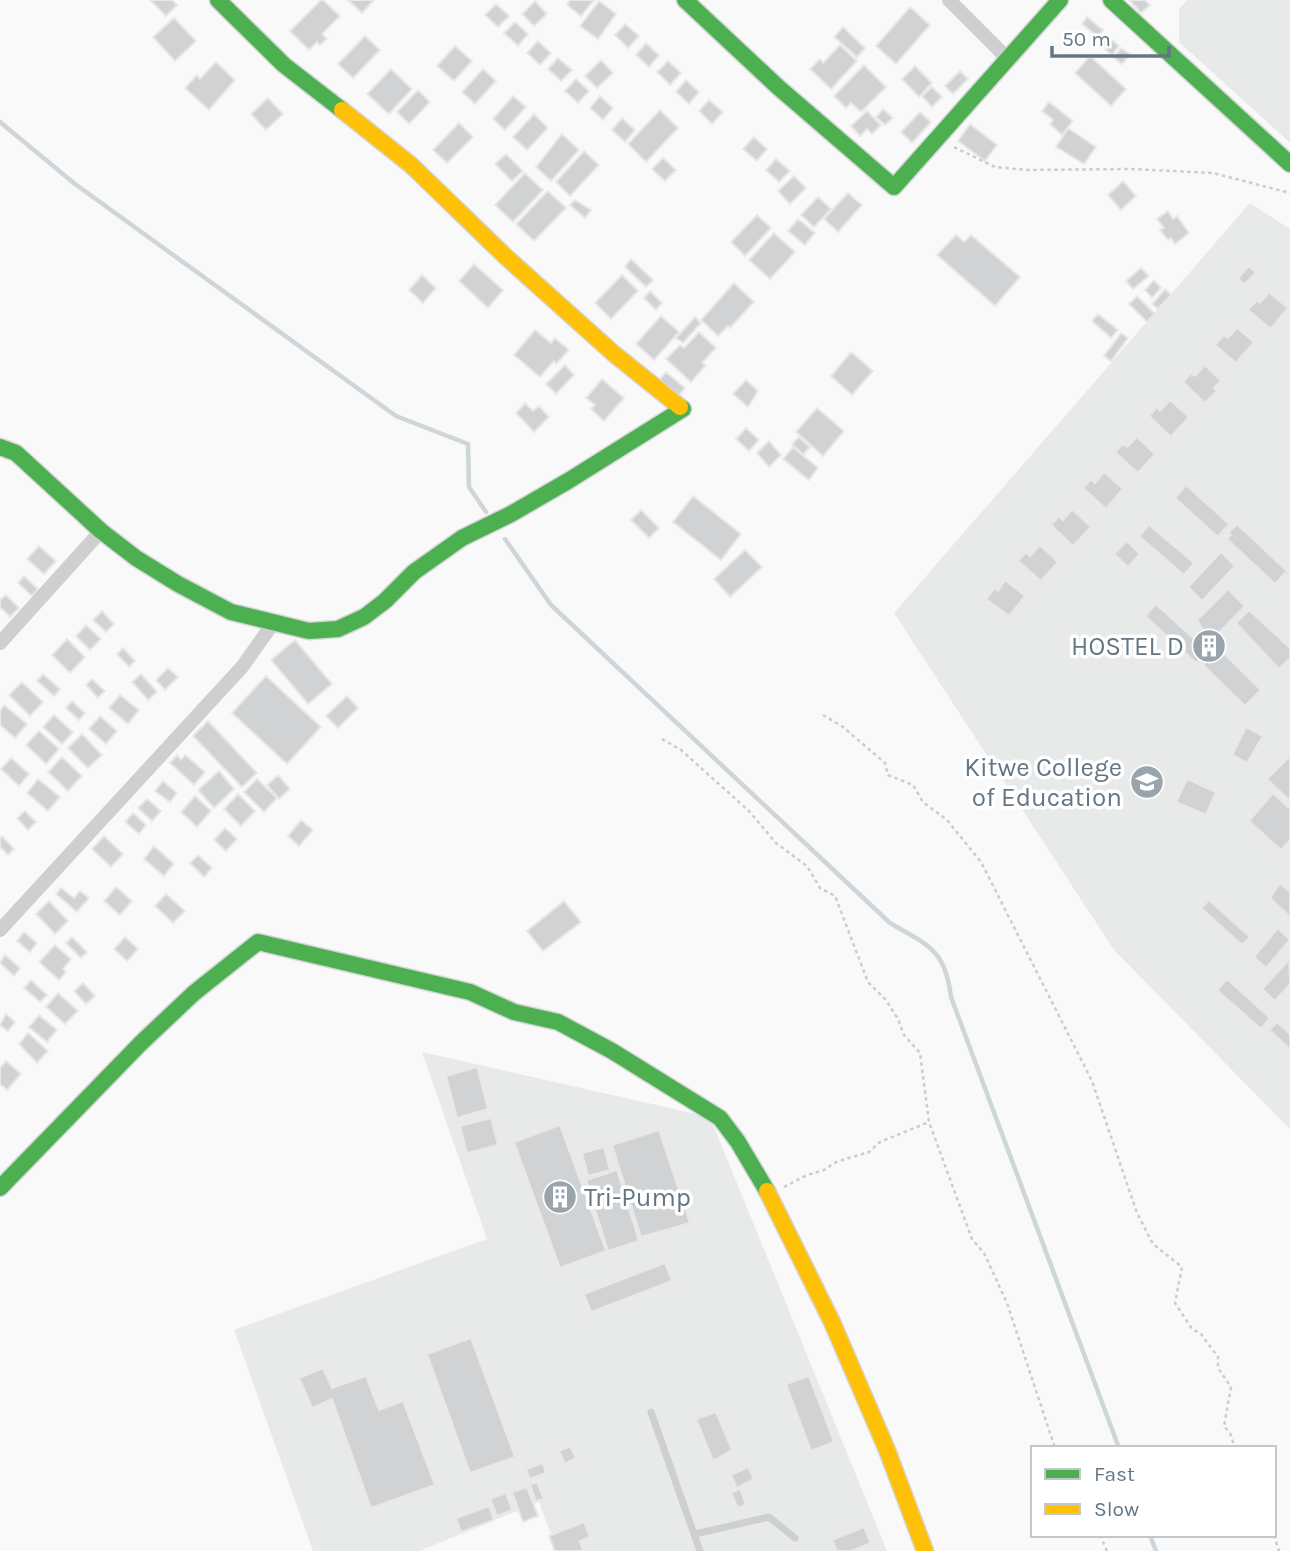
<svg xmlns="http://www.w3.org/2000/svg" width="1290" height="1551" font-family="Karla,sans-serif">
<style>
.built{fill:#e8e9e9}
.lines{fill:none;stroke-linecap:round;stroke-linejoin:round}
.stream{stroke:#ced6d9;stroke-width:4.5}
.building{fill:#d0d2d3;stroke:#e8e8e8;stroke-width:2}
.fast-casing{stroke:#d5d6d7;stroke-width:19}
.slow-casing{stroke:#d5d6d7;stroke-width:19}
.path{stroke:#cbcccd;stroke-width:2.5;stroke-dasharray:3.5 3.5;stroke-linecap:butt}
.lane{stroke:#cecfd0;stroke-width:7}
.street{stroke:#cecfd0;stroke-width:14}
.fast{stroke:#4caf50;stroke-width:16}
.slow{stroke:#ffc107;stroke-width:16}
.labels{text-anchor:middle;stroke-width:7;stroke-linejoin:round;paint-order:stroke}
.poi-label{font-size:26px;fill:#657683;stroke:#fff;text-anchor:end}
</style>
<rect width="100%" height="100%" fill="#f9f9f9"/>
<path class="built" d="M1187 0H1290V143L1179 42V9Z
M1250 203 1290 229V1129L1114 950 894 613Z
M422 1052 710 1117 887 1551H557L539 1502 419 1551H313L234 1330 487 1239Z"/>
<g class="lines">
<path class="stream" d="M0 122 75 184 396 416 468 444 469 487 486 512
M505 539 551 605 890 923C929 946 945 949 951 997L1119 1448
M1150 1535 1156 1551"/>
</g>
<path class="building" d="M150 0H172L177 5 166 16Z
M321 0H323L340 16 322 34 327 39 320 45 317 42 309 50 290 31Z
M348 0H374L362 13Z
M570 0H594L581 16 567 5Z
M1129 0H1145L1150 5 1141 13Z
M535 1 547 14 534 26 522 14Z
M599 1 616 14 598 39 580 26Z
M496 4 509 16 498 27 485 15Z
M910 7 930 25 896 64 876 46Z
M1087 17 1103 30 1098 37 1082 24Z
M174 18 196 41 175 61 153 37Z
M515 22 528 34 518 46 504 33Z
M625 24 639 36 628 48 615 35Z
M843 27 865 48 857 57 834 37Z
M1105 34 1119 46 1112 55 1098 43Z
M365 36 380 50 353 78 338 64Z
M538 41 551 53 540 65 527 53Z
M646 43 659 55 649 67 636 55Z
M840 45 857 61 831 89 810 69 820 59 823 63Z
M455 46 472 61 454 81 437 66Z
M1121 48 1130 54 1122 64 1114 58Z
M1090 56 1126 89 1111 106 1075 73Z
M558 58 572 70 561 81 548 69Z
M601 60 613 73 597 88 585 76Z
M668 61 681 73 670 85 657 72Z
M216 62 235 80 209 110 185 88 197 75 200 79Z
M864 65 886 87 861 112 851 103 846 108 834 96Z
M915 66 932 83 919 97 902 79Z
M391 69 412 89 389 114 367 94Z
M483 69 496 81 475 104 462 92Z
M960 71 968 79 953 94 945 86Z
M576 79 589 91 578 103 565 91Z
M686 80 699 92 689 104 676 92Z
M932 87 942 97 932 107 922 96Z
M418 90 430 102 409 124 397 112Z
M513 96 526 107 505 130 493 119Z
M600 96 613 108 603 120 590 108Z
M268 98 283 114 266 130 251 114Z
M709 100 723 112 712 124 699 111Z
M1049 102 1073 121 1062 135 1050 124 1053 120 1042 111Z
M883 109 893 118 885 125 876 117Z
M660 110 678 128 646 162 628 144Z
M867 111 881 125 872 134 867 129 860 136 851 126Z
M920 112 931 122 912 143 901 132Z
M534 114 548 128 527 150 513 137Z
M622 118 635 130 625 142 612 130Z
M459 123 473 137 447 163 433 150Z
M970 124 997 145 985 161 958 141Z
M1068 128 1096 147 1084 164 1056 147Z
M562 134 579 150 551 181 536 167Z
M754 137 767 149 757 161 743 149Z
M584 151 599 165 570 196 556 182Z
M506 154 523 171 512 181 495 164Z
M663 158 676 170 665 181 652 169Z
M776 159 790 171 779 182 766 170Z
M525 173 543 190 513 222 495 205Z
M794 176 806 188 790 204 778 191Z
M1123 181 1136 196 1121 210 1108 195Z
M548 191 566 208 534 241 516 224Z
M848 193 862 205 838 232 824 219Z
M818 197 831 209 814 227 801 215Z
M575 200 591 210 585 218 570 205Z
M1168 211 1173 219 1177 216 1189 233 1175 244 1171 238 1168 240 1160 230 1164 228 1157 219Z
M757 215 771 228 745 256 731 242Z
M798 219 815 233 805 245 788 231Z
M774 233 795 252 770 279 749 260Z
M956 235 964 242 971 235 1020 277 995 306 937 255Z
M631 259 653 280 646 287 625 267Z
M474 264 503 290 488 308 459 281Z
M1249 266 1256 273 1244 285 1238 278Z
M1141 268 1149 276 1133 289 1126 281Z
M422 275 436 288 423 303 409 290Z
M622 275 638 291 611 319 595 303Z
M1154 280 1161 288 1152 298 1145 290Z
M734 283 754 302 730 328 728 326 718 336 701 320Z
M1165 289 1171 295 1158 309 1152 304Z
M650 291 662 303 656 310 644 298Z
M1269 292 1288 308 1271 329 1248 310 1257 300 1260 303Z
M1137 296 1155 314 1147 322 1129 304Z
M1098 314 1118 330 1111 338 1092 321Z
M661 316 679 332 654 360 636 344Z
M695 317 701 323 683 343 676 338Z
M1237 328 1254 342 1236 363 1215 345 1224 335 1228 338Z
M535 330 551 343 555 338 569 350 556 364 554 361 540 377 514 355Z
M699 332 716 348 702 363 706 365 691 382 666 359 680 345 684 348Z
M1121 333 1128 338 1111 361 1104 356Z
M851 352 873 371 852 395 831 376Z
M565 365 574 375 556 394 546 384Z
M1205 365 1221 381 1214 388 1217 391 1205 403 1183 382 1191 373 1195 376Z
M666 372 685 388 677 397 658 381Z
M602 379 624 398 604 421 591 409 595 405 586 398Z
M746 380 758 391 748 407 733 394Z
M1170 400 1189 417 1171 437 1149 416 1157 407 1160 411Z
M525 403 533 411 539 406 549 417 534 432 516 413Z
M817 408 844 431 823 456 796 432Z
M746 428 759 440 749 451 736 439Z
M799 437 810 447 803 455 792 444Z
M1137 437 1155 454 1138 473 1115 452 1123 444 1127 447Z
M769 441 781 455 769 467 757 453Z
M793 447 818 468 809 480 783 459Z
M1104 472 1123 489 1106 509 1083 488 1091 479 1095 483Z
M1186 485 1229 524 1218 537 1175 498Z
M693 496 741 534 721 560 673 522Z
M1072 509 1091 527 1073 546 1051 525 1059 516 1063 520Z
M641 510 659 528 649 538 631 520Z
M1237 524 1287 571 1275 584 1227 539 1231 535 1228 533Z
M1149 525 1194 563 1184 575 1139 536Z
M1127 541 1140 554 1128 567 1114 554Z
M1040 545 1058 562 1041 581 1018 561 1026 552 1030 556Z
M39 546 56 561 44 574 27 559Z
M745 550 762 567 730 597 714 579Z
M1221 552 1235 566 1202 601 1188 587Z
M24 576 38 589 32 596 18 583Z
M1005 580 1025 596 1009 616 986 599 995 588 998 591Z
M1228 589 1245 606 1211 641 1261 690 1245 706 1203 665 1212 656 1197 642 1205 634 1197 620Z
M6 595 19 608 10 617 0 607V600Z
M1156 604 1207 651 1196 663 1145 616Z
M1249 610 1290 648V658L1279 669 1236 623Z
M102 611 114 624 106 632 93 620Z
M86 625 101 639 90 650 76 636Z
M67 639 85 657 70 673 52 655Z
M295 640 332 684 308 704 271 660Z
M123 648 135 661 129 667 117 654Z
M168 668 178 677 165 690 156 680Z
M43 674 60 689 54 696 37 681Z
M141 674 157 692 148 700 132 682Z
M266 676 321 727 287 764 232 713Z
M92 679 105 691 98 698 86 685Z
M22 682 43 702 30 716 9 695Z
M120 695 139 710 128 724 109 708Z
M347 696 358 708 338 728 326 716Z
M72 701 85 713 79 720 66 708Z
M4 705 27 724 15 738 0 725V711Z
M54 715 73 732 62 744 43 727Z
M100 716 117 731 106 744 89 729Z
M208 721 257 773 242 787 193 736Z
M1246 727 1263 736 1247 763 1232 755Z
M39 731 59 749 46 764 26 745Z
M82 734 102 755 88 768 68 748Z
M177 755 181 760 185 755 205 772 194 785 170 763Z
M62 757 82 776 68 791 48 772Z
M1289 757H1290V801L1267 779Z
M11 758 29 774 19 786 1 769Z
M219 771 234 789 214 808 198 790Z
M278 775 290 789 279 799 267 785Z
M38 779 60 797 48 811 27 793Z
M257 779 277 798 264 812 244 792Z
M1187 779 1216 792 1206 815 1176 802Z
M163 781 177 793 170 802 155 791Z
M1273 793 1290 809V840L1281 850 1249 821Z
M238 794 255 811 241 826 224 809Z
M195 796 211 811 197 827 181 812Z
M147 799 161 811 152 821 138 808Z
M25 811 36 822 28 830 17 818Z
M133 813 146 825 139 834 125 822Z
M301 820 313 830 299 846 288 836Z
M225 828 237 839 226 851 214 840Z
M2 836 14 849 8 855 0 847V839Z
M104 836 123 854 111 867 92 849Z
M154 846 174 864 164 876 144 859Z
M198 855 212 868 204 877 190 863Z
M1280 883 1290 892V917L1270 898Z
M116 887 132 901 120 915 104 901Z
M61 888 74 898 80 891 89 898 77 912 56 894Z
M166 894 185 911 173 923 155 906Z
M1209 900 1250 937 1242 945 1201 908Z
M49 901 68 921 55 934 36 914Z
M564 901 581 922 543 951 527 931Z
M1278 928 1290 940 1266 968 1254 957Z
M24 932 37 943 30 952 17 941Z
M72 937 87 952 81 958 66 943Z
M125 937 138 949 127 961 114 949Z
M55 945 71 959 63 969 66 972 59 980 39 962Z
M5 955 20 968 14 976 0 963Z
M1289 960 1290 984 1275 1001 1262 989Z
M1227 979 1270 1018 1261 1029 1217 990Z
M31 980 47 995 40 1002 24 988Z
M83 983 95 996 86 1004 74 991Z
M58 993 78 1011 65 1024 46 1007Z
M6 1014 15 1022 8 1031 0 1025Z
M39 1015 57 1030 47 1042 29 1027Z
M1277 1022 1290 1034V1049L1269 1030Z
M28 1033 48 1051 37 1063 19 1044Z
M6 1061 21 1074 7 1090 0 1084V1068Z
M477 1067 488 1109 457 1118 446 1076Z
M491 1118 498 1145 467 1153 460 1126Z
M560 1125 606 1251 560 1268 514 1142Z
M659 1130 690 1223 641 1237 612 1145Z
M604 1147 610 1170 588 1176 582 1153Z
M617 1170 639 1241 608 1251 586 1180Z
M665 1263 672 1281 591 1312 584 1294Z
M471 1338 515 1457 470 1473 427 1354Z
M323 1368 332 1388 366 1376 379 1410 403 1401 435 1485 371 1508 332 1399 312 1408 299 1378Z
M809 1376 834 1442 811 1451 786 1384Z
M716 1412 732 1450 713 1461 696 1419Z
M570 1446 576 1458 565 1464 559 1451Z
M543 1463 546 1473 530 1479 526 1469Z
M748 1467 754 1479 737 1488 731 1475Z
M537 1482 544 1499 536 1501 530 1485Z
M527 1487 538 1516 523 1522 512 1492Z
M740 1489 746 1505 738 1508 731 1493Z
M506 1493 512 1510 497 1516 490 1499Z
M489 1506 494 1520 461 1532 456 1518Z
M584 1522 590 1537 580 1541 583 1551H555L549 1536Z
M864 1527 871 1543 851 1551H837L832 1540Z"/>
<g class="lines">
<g class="fast-casing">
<path id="fast" d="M218 0 284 65 342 110
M685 0 778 87 894 187 1060 0
M1111 0 1290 164
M0 447 16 453 101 531 136 558 178 584 231 612 309 631 338 629 364 617 385 601 414 572 462 538 511 514 568 481 683 409 680 407
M0 1188 141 1043 194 993 258 942 470 992 514 1012 558 1022 612 1051 720 1118 738 1142 767 1191"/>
</g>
<g class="slow-casing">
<path id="slow" d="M342 110 411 165 505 256 613 353 680 407
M767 1191 832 1322 887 1450 925 1551"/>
</g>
<path class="path" d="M954 147 995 167 1027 170 1131 169 1213 173 1290 193
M823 715 843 727 885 763 888 775 913 785 923 802 947 820 981 862 1092 1081 1137 1213 1153 1244 1182 1267 1175 1303 1192 1329 1201 1334 1218 1357V1368L1231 1387 1224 1426 1230 1433 1235 1448
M662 739 681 750 749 811 776 843 807 866 820 888 835 896 868 982 886 1000 898 1019 904 1035 920 1053 929 1122 972 1239 984 1253 1007 1303 1055 1448
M784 1187 807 1175 824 1170 836 1162 869 1152 880 1142 929 1122
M1100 1535 1107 1551
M1274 1535 1279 1551"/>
<path class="lane" d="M651 1412 700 1551
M695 1534 769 1517 795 1538"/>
<path class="street" d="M949 0 1007 58
M0 643 101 531
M0 930 242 667 274 622"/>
<use href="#fast" class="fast"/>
<use href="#slow" class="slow"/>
</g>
<defs>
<g id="building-disc" transform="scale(1.75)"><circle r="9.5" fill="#99a4ac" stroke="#fff"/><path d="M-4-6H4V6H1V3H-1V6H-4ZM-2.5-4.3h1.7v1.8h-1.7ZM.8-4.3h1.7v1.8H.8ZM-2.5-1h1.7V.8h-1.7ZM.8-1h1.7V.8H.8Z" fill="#fff"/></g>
<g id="university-disc" transform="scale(1.75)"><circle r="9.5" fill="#99a4ac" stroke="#fff"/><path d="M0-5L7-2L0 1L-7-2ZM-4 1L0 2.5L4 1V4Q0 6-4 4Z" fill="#fff"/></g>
</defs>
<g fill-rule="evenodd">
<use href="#building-disc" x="1209" y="646"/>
<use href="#university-disc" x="1147" y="782"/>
<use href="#building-disc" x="560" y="1197"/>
</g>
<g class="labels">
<g class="poi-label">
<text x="1184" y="655">HOSTEL D</text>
<text x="1122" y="776">Kitwe College<tspan x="1122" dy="30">of Education</tspan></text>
<text x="584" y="1206" text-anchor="start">Tri-Pump</text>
</g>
</g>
<rect x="1031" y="1446" width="245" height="91" fill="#ffffff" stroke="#c1c8cd" stroke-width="2"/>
<rect x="1045" y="1469" width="35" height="10" fill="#4caf50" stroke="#c1c8cd" stroke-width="2"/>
<text x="1094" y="1481" font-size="21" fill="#657683">Fast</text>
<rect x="1045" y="1504" width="35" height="10" fill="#ffc107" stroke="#c1c8cd" stroke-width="2"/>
<text x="1094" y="1516" font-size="21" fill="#657683">Slow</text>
<path d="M1052 46v10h117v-10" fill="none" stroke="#657683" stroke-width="3.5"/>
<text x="1062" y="46" font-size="21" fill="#657683" stroke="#ffffff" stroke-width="5" paint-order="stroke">50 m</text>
</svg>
